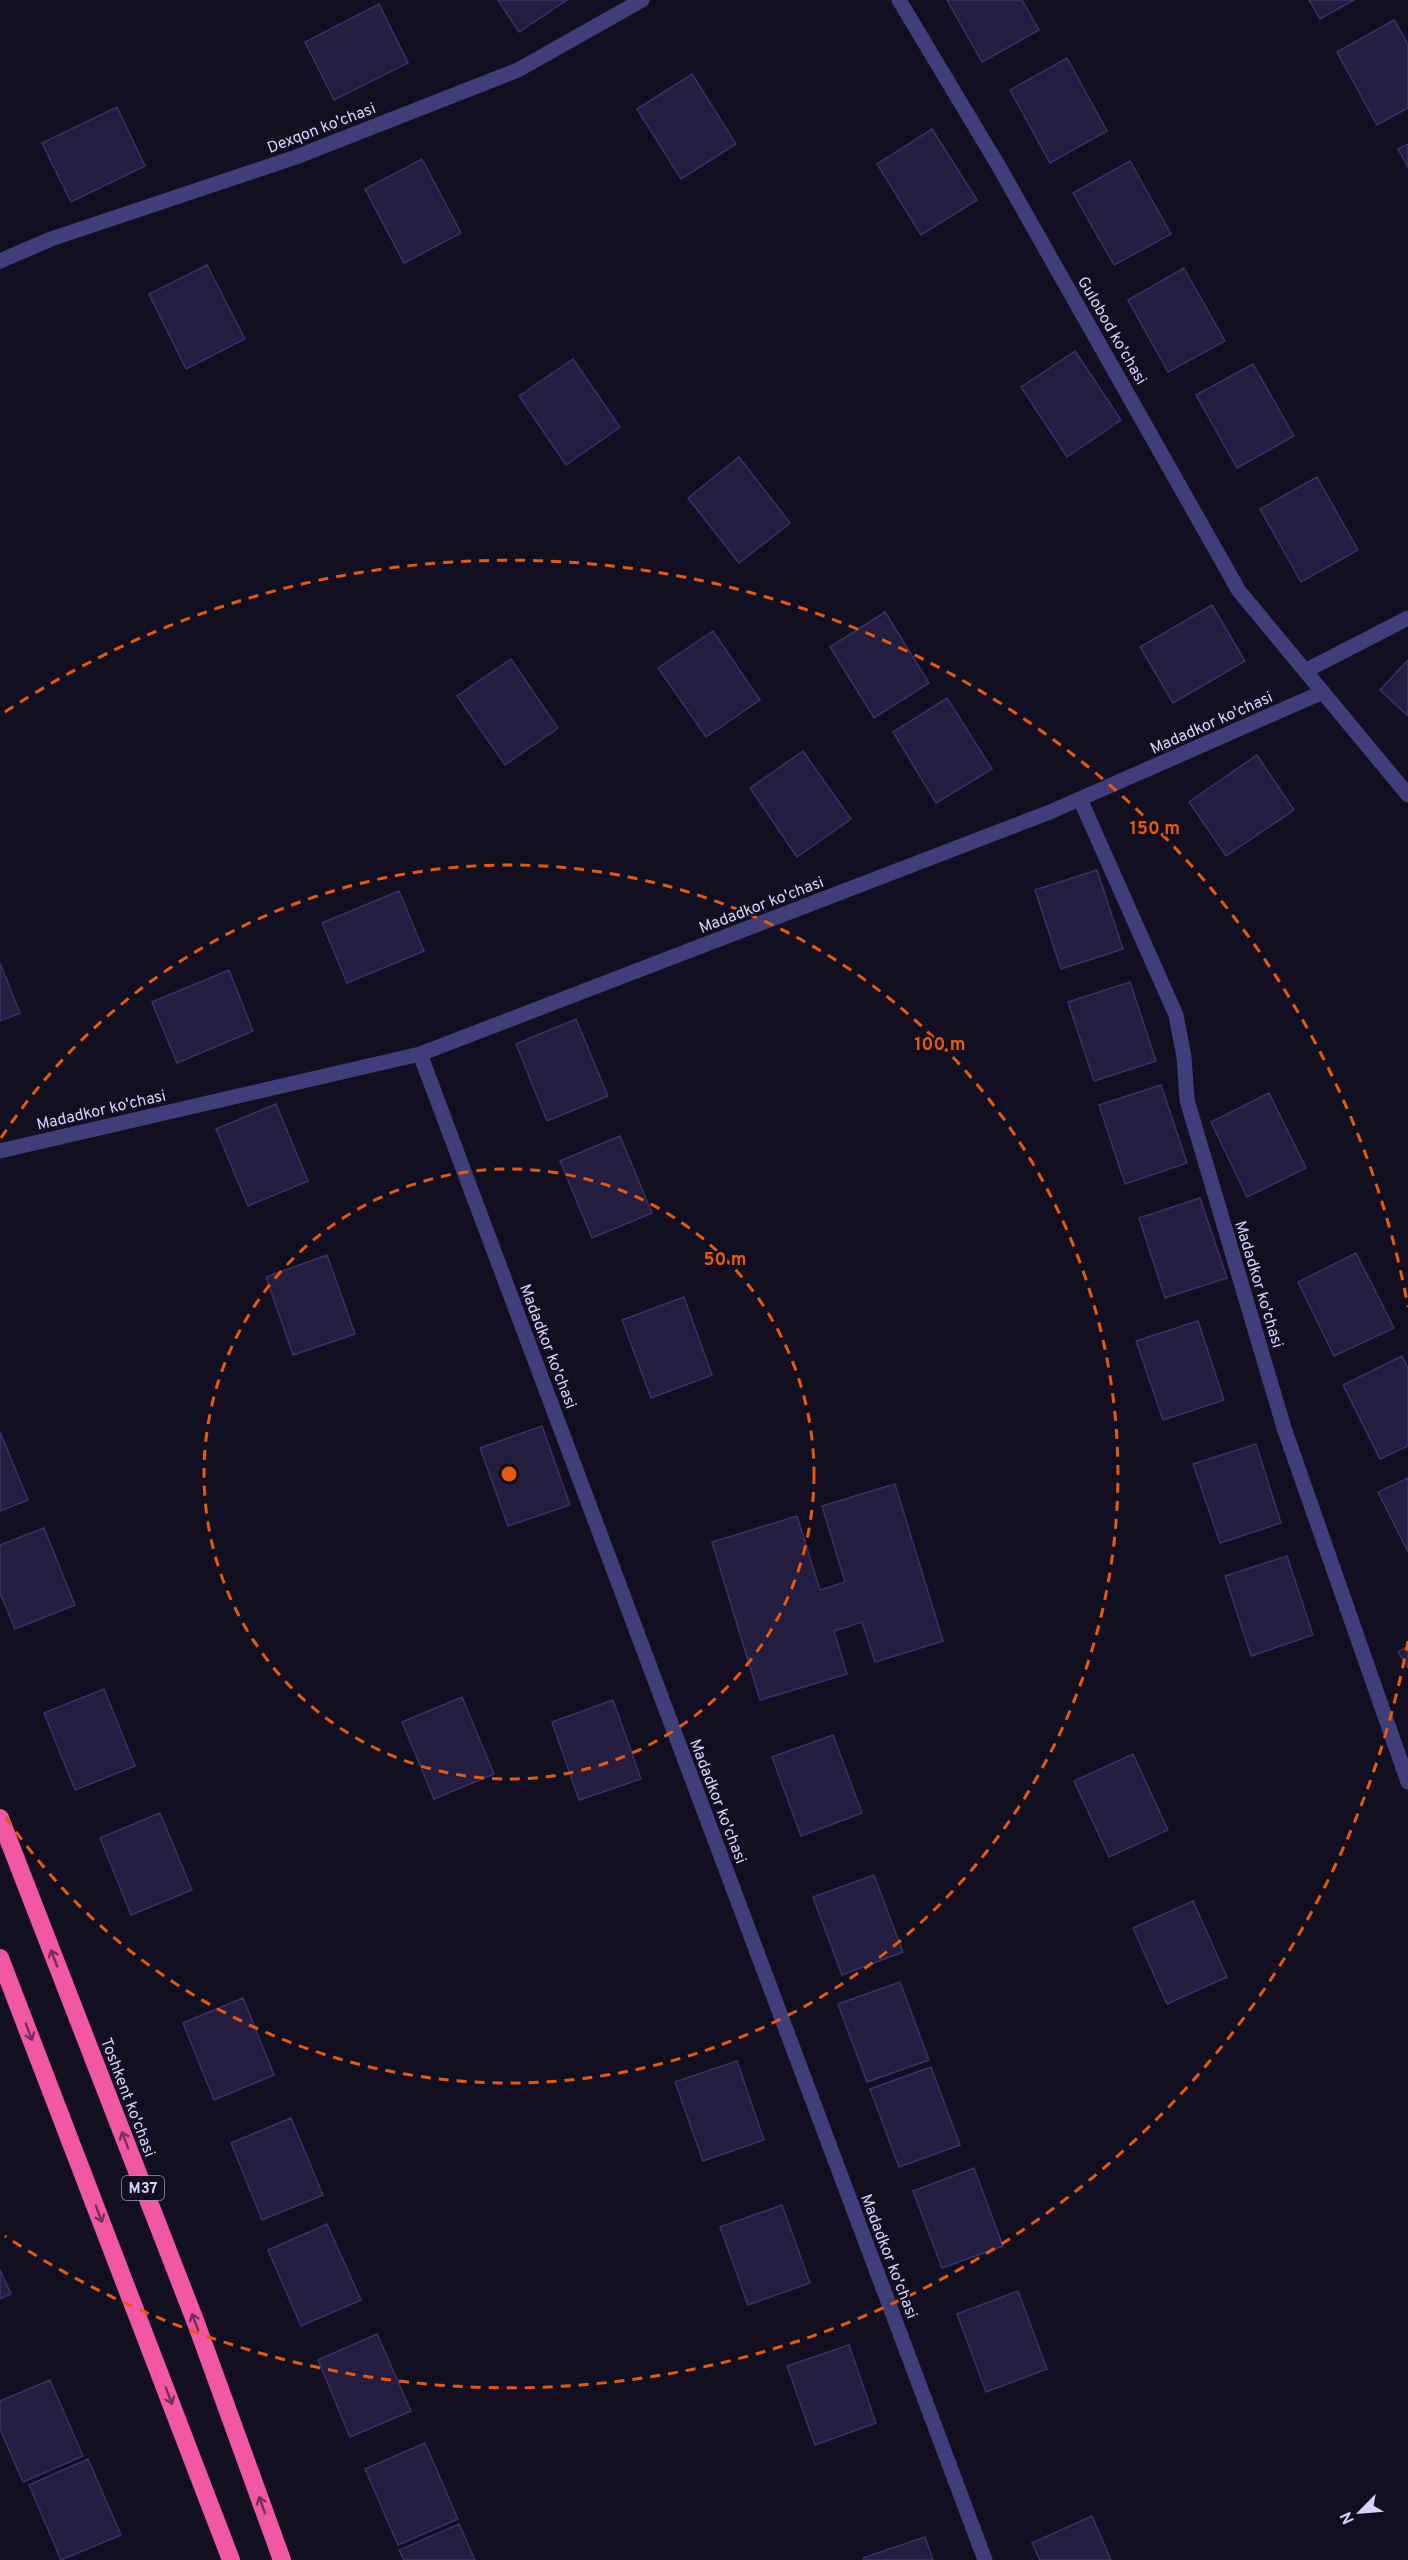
<svg xmlns="http://www.w3.org/2000/svg" width="1408" height="2560" font-family="Overpass,sans-serif">
<style>
.building{fill:#231d3f;stroke:#3b3169;stroke-width:1.5}
.lines{fill:none;stroke-linecap:round;stroke-linejoin:round}
.street{stroke:#3f3e7b;stroke-width:15}
.highway{stroke:#f157a3;stroke-width:18}
.oneway{stroke:#762f5b}
.ring{fill:none;stroke:#e8590c;stroke-width:3;stroke-dasharray:10 8}
.labels{text-anchor:middle;stroke-width:5;stroke-linejoin:round;paint-order:stroke}
.shield{fill:#120f20;stroke:#9b98b9;stroke-width:1.5}
.shield-label{font-size:15px;font-weight:bold;fill:#d6d2fb}
.street-label{font-size:16px;fill:#d6d2fb;stroke:#120f20}
.centre{fill:#e8590c;stroke:#120f20;stroke-width:3}
.ring-label{font-size:18px;text-anchor:middle;font-weight:bold;fill:#e8590c;stroke:#120f20;stroke-width:5;stroke-linejoin:round;paint-order:stroke}
</style>
<rect width="100%" height="100%" fill="#120f20"/>
<path class="building" d="M498 0H567L519 32Z
M947 0H1022L1039 30 982 62Z
M1309 0H1354L1320 19Z
M379 4 408 63 334 100 305 42Z
M1394 20 1408 44V108L1377 125 1337 52Z
M1067 58 1107 131 1050 163 1010 90Z
M692 74 736 144 681 179 637 109Z
M117 107 145 166 71 202 42 143Z
M932 129 977 200 921 235 877 164Z
M1408 144V167L1398 149Z
M422 159 461 233 404 263 365 189Z
M1130 161 1171 234 1114 265 1073 193Z
M207 265 245 339 186 369 149 294Z
M1184 268 1225 341 1168 372 1128 300Z
M1075 351 1121 420 1067 457 1021 387Z
M573 359 620 427 566 465 519 396Z
M1253 364 1294 436 1237 468 1196 395Z
M739 457 790 523 739 563 688 498Z
M1317 477 1358 550 1301 582 1260 509Z
M1212 605 1245 661 1173 703 1140 647Z
M885 612 929 683 874 718 830 647Z
M713 631 760 700 706 737 658 668Z
M511 659 558 728 505 765 457 696Z
M1408 660V716L1380 690Z
M947 698 992 769 936 803 893 732Z
M803 751 851 819 797 857 750 788Z
M1257 755 1294 810 1226 856 1189 802Z
M1097 870 1123 949 1061 969 1035 890Z
M399 891 424 951 347 983 322 923Z
M0 963 20 1013 0 1021Z
M229 970 253 1031 177 1063 152 1002Z
M1130 982 1156 1061 1094 1081 1068 1002Z
M576 1019 608 1096 547 1121 516 1044Z
M1161 1085 1187 1163 1125 1184 1099 1105Z
M1269 1093 1306 1168 1247 1197 1211 1122Z
M276 1104 308 1181 248 1206 216 1129Z
M620 1136 652 1213 592 1238 560 1161Z
M1200 1198 1227 1278 1165 1298 1139 1218Z
M1356 1253 1394 1328 1334 1356 1298 1282Z
M327 1255 355 1334 293 1355 266 1277Z
M684 1297 712 1375 651 1398 622 1320Z
M1198 1321 1224 1400 1163 1420 1136 1341Z
M1402 1356 1408 1368V1446L1380 1459 1343 1385Z
M542 1426 570 1505 508 1526 480 1448Z
M0 1432 28 1500 0 1511Z
M1256 1444 1281 1523 1220 1543 1193 1464Z
M1408 1478V1552L1378 1492Z
M895 1484 943 1641 875 1662 862 1622 834 1631 847 1674 760 1700 712 1542 797 1516 820 1590 845 1582 822 1506Z
M44 1528 75 1605 15 1629 0 1593V1545Z
M1287 1556 1313 1635 1251 1656 1225 1576Z
M1408 1646V1668L1398 1652Z
M104 1689 135 1766 75 1790 44 1713Z
M462 1697 494 1774 434 1799 402 1722Z
M613 1700 641 1779 579 1800 552 1722Z
M833 1735 862 1813 801 1836 772 1757Z
M1133 1754 1168 1830 1109 1857 1074 1781Z
M160 1813 192 1890 131 1915 100 1838Z
M874 1875 903 1952 842 1975 813 1897Z
M1193 1901 1227 1977 1167 2004 1133 1928Z
M900 1982 929 2060 867 2082 838 2004Z
M243 1998 274 2075 214 2100 183 2023Z
M737 2061 764 2140 703 2161 675 2082Z
M931 2067 960 2145 899 2167 870 2089Z
M291 2118 323 2195 262 2220 231 2143Z
M974 2168 1003 2246 942 2268 913 2191Z
M782 2205 810 2283 748 2305 720 2227Z
M327 2224 361 2300 301 2326 268 2250Z
M0 2270 11 2294 0 2299Z
M1018 2291 1047 2369 986 2392 957 2314Z
M377 2334 411 2411 350 2437 318 2360Z
M849 2345 876 2423 815 2445 787 2366Z
M50 2380 83 2456 23 2482 0 2429V2401Z
M425 2443 458 2519 398 2545 365 2469Z
M88 2459 121 2535 61 2560 29 2485Z
M1092 2516 1111 2560H1040L1032 2543Z
M459 2524 475 2560H404L399 2550Z
M925 2537 933 2560H864L863 2558Z"/>
<g class="lines">
<path class="street" d="M899 0 998 165 1239 591 1408 795
M0 261 51 239 296 157 518 70 642 0
M1305 671 1408 618
M1080 799 1176 1015 1184 1057 1187 1100 1284 1428 1408 1782
M420 1054 985 2560
M0 1151 420 1054 1050 812 1323 692"/>
<path class="highway" d="M0 1818 196 2323 282 2560
M0 1958 231 2560"/>
</g>
<defs><path id="oneway-shaft" d="M-6 0H5M1.5-3L5.5 0L1.5 3" fill="none" stroke-width="1.6" stroke-linecap="round" stroke-linejoin="round" transform="scale(1.5)"/></defs>
<g class="oneway">
<use href="#oneway-shaft" transform="translate(54 1958) rotate(-111)"/>
<use href="#oneway-shaft" transform="translate(29 2032) rotate(69)"/>
<use href="#oneway-shaft" transform="translate(125 2140) rotate(-111)"/>
<use href="#oneway-shaft" transform="translate(99 2214) rotate(69)"/>
<use href="#oneway-shaft" transform="translate(195 2322) rotate(-111)"/>
<use href="#oneway-shaft" transform="translate(169 2396) rotate(69)"/>
<use href="#oneway-shaft" transform="translate(262 2505) rotate(-110)"/>
</g>
<g class="ring">
<circle cx="509" cy="1474" r="305"/>
<path d="M1 1138A609 609 0 1 1 1 1810"/>
<path d="M1408 1641A914 914 0 0 1 5 2236M5 712A914 914 0 0 1 1408 1307"/>
</g>
<g class="labels">
<rect class="shield" x="122" y="2176" width="42" height="24" rx="4.5"/>
<g class="shield-label">
<text x="143" y="2193">M37</text>
</g>
<g class="street-label">
<text transform="translate(321 127) rotate(-21)" y="6">Dexqon ko'chasi</text>
<text transform="translate(1113 330) rotate(60)" y="6">Gulobod ko'chasi</text>
<text transform="translate(1211 722) rotate(-24)" y="6">Madadkor ko'chasi</text>
<text transform="translate(761 904) rotate(-21)" y="6">Madadkor ko'chasi</text>
<text transform="translate(101 1109) rotate(-13)" y="6">Madadkor ko'chasi</text>
<text transform="translate(1260 1284) rotate(73)" y="6">Madadkor ko'chasi</text>
<text transform="translate(549 1346) rotate(69)" y="6">Madadkor ko'chasi</text>
<text transform="translate(719 1801) rotate(69)" y="6">Madadkor ko'chasi</text>
<text transform="translate(129 2097) rotate(69)" y="6">Toshkent ko'chasi</text>
<text transform="translate(890 2256) rotate(69)" y="6">Madadkor ko'chasi</text>
</g>
</g>
<circle cx="509" cy="1474" r="9" class="centre"/>
<g class="ring-label">
<text x="1155" y="834">150 m</text>
<text x="940" y="1050">100 m</text>
<text x="725" y="1265">50 m</text>
</g>
<g transform="translate(1360 2512) rotate(245)" stroke="#120f20" stroke-width="4.5" paint-order="stroke">
<path d="M0-4.5L10 22L0 15L-10 22Z" fill="#d6d2fb"/>
<text y="-9" font-size="16" font-weight="bold" text-anchor="middle" fill="#d6d2fb">N</text>
</g>
</svg>
